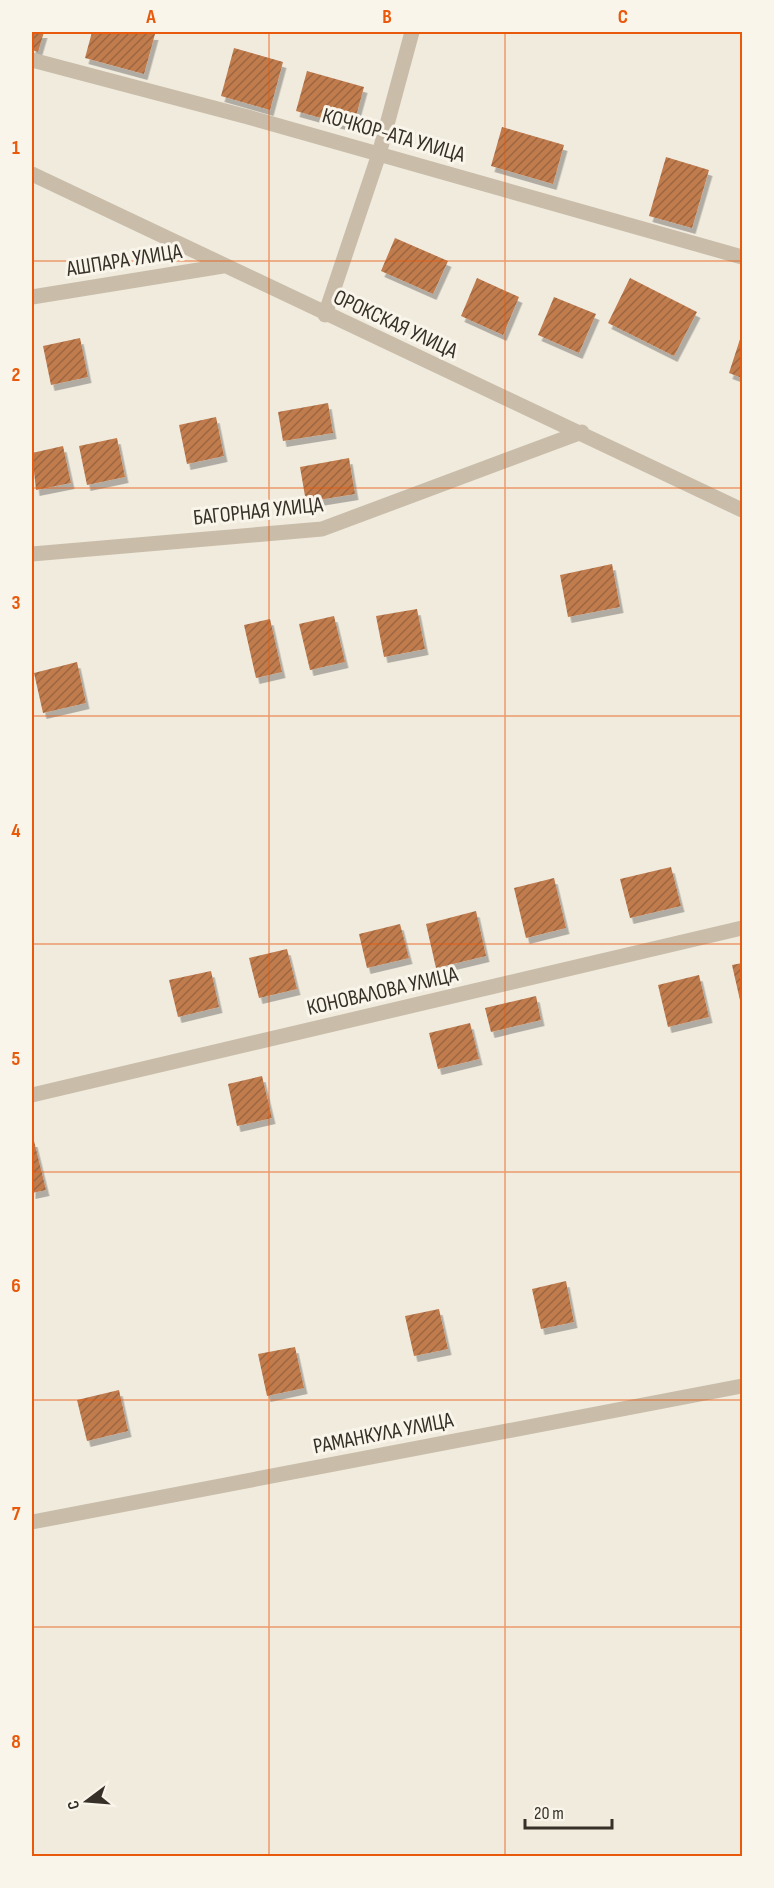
<svg xmlns="http://www.w3.org/2000/svg" width="774" height="1888" font-family="'Sofia Sans Condensed',sans-serif">
<style>
.building{fill:url(#building-hatch);filter:url(#shadow)}
.lines{fill:none;stroke-linecap:round;stroke-linejoin:round}
.minor{stroke:#c9bdaa;stroke-width:15}
.grid{fill:none;stroke:#e8590c;stroke-width:1.5;stroke-opacity:0.55}
.labels{text-anchor:middle;stroke-width:6;stroke-linejoin:round;paint-order:stroke}
.street-label{font-size:22px;fill:#373029;stroke:#f9f5ea}
.neatline{fill:none;stroke:#e8590c;stroke-width:2}
.grid-label{font-size:20px;text-anchor:middle;font-weight:bold;fill:#e8590c}
</style>
<defs>
<pattern id="building-hatch" width="6" height="6" patternUnits="userSpaceOnUse" patternTransform="scale(1.5)"><rect width="6" height="6" fill="#c07b4d"/><path d="M-1 1l2-2M0 6l6-6M5 7l2-2" fill="none" stroke="#9d6540"/></pattern>
<filter id="shadow"><feDropShadow dx="3.5" dy="6" stdDeviation="0" flood-color="#0004"/></filter>
</defs>
<rect width="100%" height="100%" fill="#f1ebde"/>
<path class="building" d="M32 32H44L38 52 32 50Z
M92 32 155 34 144 74 85 58Z
M234 48 283 62 270 110 221 96Z
M307 71 364 87 353 127 296 111Z
M502 127 564 145 553 184 491 166Z
M666 157 709 170 692 228 649 216Z
M395 238 448 261 433 294 381 271Z
M477 278 519 297 503 335 461 316Z
M630 278 697 312 674 356 608 323Z
M554 297 596 314 579 353 538 335Z
M742 333V378L729 373Z
M80 338 88 377 51 385 43 346Z
M328 403 333 433 283 441 278 412Z
M216 417 224 456 187 464 179 425Z
M117 438 125 477 87 485 79 446Z
M63 446 71 483 36 490 32 453Z
M349 458 355 494 306 502 300 467Z
M612 564 620 607 568 617 560 575Z
M417 609 425 649 384 657 376 616Z
M334 616 345 662 310 670 299 624Z
M270 619 282 672 256 678 244 625Z
M77 662 86 703 43 713 34 673Z
M671 867 681 906 630 918 620 879Z
M554 878 566 928 526 938 514 888Z
M476 911 486 956 436 968 426 924Z
M400 924 409 958 367 968 359 934Z
M287 949 297 989 259 998 249 958Z
M742 963V1009L732 965Z
M211 971 219 1007 178 1017 169 980Z
M699 975 709 1017 668 1027 658 985Z
M536 996 541 1020 491 1032 485 1008Z
M470 1023 479 1059 438 1069 429 1033Z
M262 1076 272 1118 237 1126 228 1084Z
M32 1141H34L46 1190 32 1193Z
M566 1281 574 1322 541 1329 532 1289Z
M439 1309 448 1349 414 1356 405 1316Z
M295 1347 304 1388 267 1396 258 1354Z
M119 1390 128 1431 87 1441 77 1400Z"/>
<g class="lines">
<path class="minor" d="M32 60 248 117 742 257
M32 174 742 510
M32 297 223 266
M325 315 379 154 412 32
M32 554 322 529 582 432
M32 1095 742 928
M32 1522 742 1386"/>
</g>
<path class="grid" d="M269 32V1856M505 32V1856M32 261H742M32 488H742M32 716H742M32 944H742M32 1172H742M32 1400H742M32 1627H742"/>
<g class="labels">
<g class="street-label">
<text transform="translate(394 134) rotate(16)" y="8">КОЧКОР-АТА УЛИЦА</text>
<text transform="translate(124 259) rotate(-9)" y="8">АШПАРА УЛИЦА</text>
<text transform="translate(396 323) rotate(25)" y="8">ОРОКСКАЯ УЛИЦА</text>
<text transform="translate(258 510) rotate(-6)" y="8">БАГОРНАЯ УЛИЦА</text>
<text transform="translate(382 990) rotate(-13)" y="8">КОНОВАЛОВА УЛИЦА</text>
<text transform="translate(383 1432) rotate(-11)" y="8">РАМАНКУЛА УЛИЦА</text>
</g>
</g>
<rect width="774" height="1888" fill="none" stroke="#f9f5ea" stroke-width="66"/>
<g transform="translate(87 1801) rotate(254)" stroke="#f9f5ea" stroke-width="4.5" paint-order="stroke">
<path d="M0-4.5L10 22L0 15L-10 22Z" fill="#373029"/>
<text y="-9" font-size="16" font-weight="bold" text-anchor="middle" fill="#373029">С</text>
</g>
<path d="M525 1819v9h87v-9" fill="none" stroke="#373029" stroke-width="3"/>
<text x="534" y="1819" font-size="18" fill="#373029" stroke="#f9f5ea" stroke-width="4.5" paint-order="stroke">20 m</text>
<rect x="33" y="33" width="708" height="1822" class="neatline"/>
<g class="grid-label">
<text x="151" y="23">A</text>
<text x="387" y="23">B</text>
<text x="623" y="23">C</text>
<text x="16" y="154">1</text>
<text x="16" y="381">2</text>
<text x="16" y="609">3</text>
<text x="16" y="837">4</text>
<text x="16" y="1065">5</text>
<text x="16" y="1292">6</text>
<text x="16" y="1520">7</text>
<text x="16" y="1748">8</text>
</g>
</svg>
